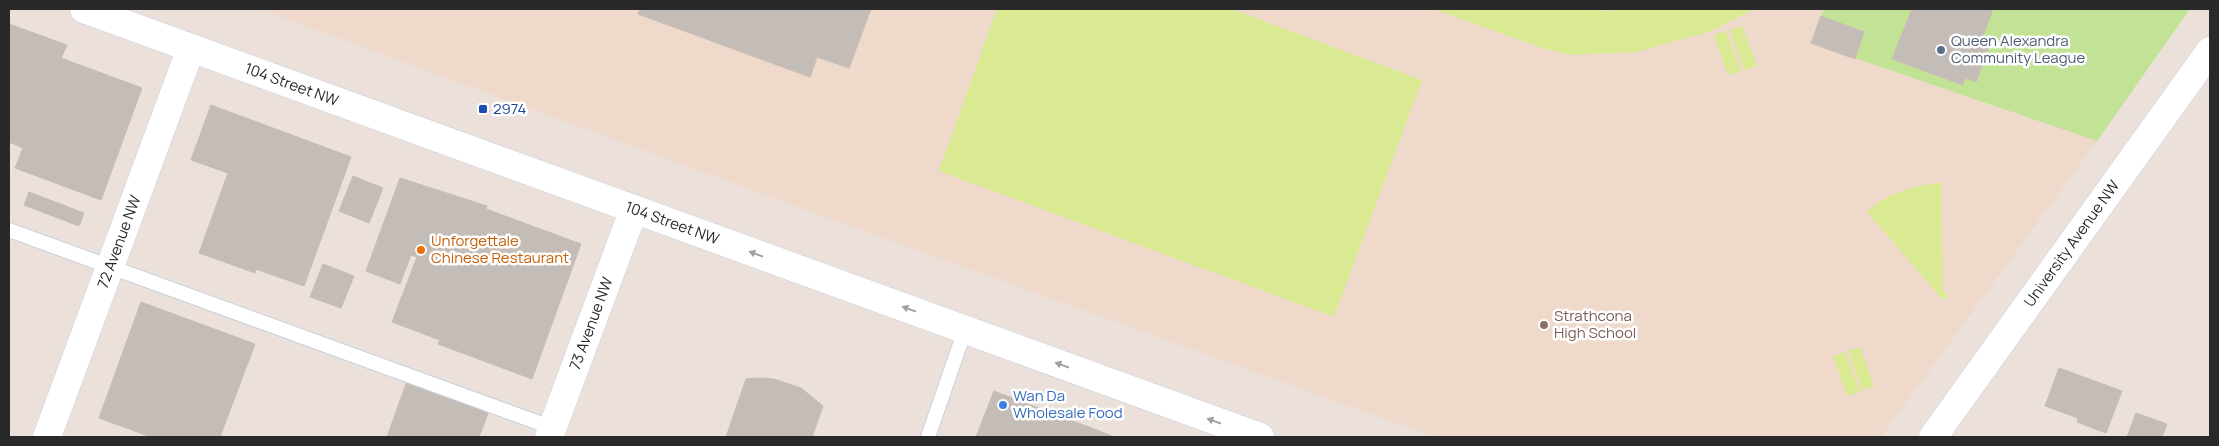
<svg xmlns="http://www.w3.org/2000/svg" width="2219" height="446" viewBox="0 0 2219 446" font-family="Manrope,sans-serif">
	<rect width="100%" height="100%" fill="#ece0db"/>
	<path fill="#eed9ca" d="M259 9H1824L1812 43 2097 141 1881 437H1435L814 213Z"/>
	<path fill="#c2e396" d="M1824 9H2190L2097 141 1811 43Z"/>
	<path fill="#d9ea92" d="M997 9H1231L1422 80 1334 317 939 171Z
		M1433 9H1572L1606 11 1621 9H1754L1711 31 1637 52 1570 55 1542 48Z
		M1742 26 1757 66 1744 70 1730 30Z
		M1726 31 1741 71 1728 75 1714 35Z
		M1941 182 1943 291 1948 295 1943 300 1867 212C1888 192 1913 187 1941 182Z
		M1860 347 1874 386 1862 391 1848 351Z
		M1845 352 1860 392 1847 396 1833 356Z"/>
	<path fill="#c4bcb6" stroke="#c7bcb4" d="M640 9H871L849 68 817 57 810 77 638 14Z
		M1912 9H1993L1982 38 1991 41 1976 82 1965 78 1963 85 1892 59Z
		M1821 16 1864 32 1855 59 1811 43Z
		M9 24 67 45 61 58 142 88 101 200 15 168 23 148 9 142Z
		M211 105 351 157 304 286 256 269 255 273 199 253 228 173 191 160Z
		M353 176 383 188 369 223 339 211Z
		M400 178 487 206 486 209 581 244 532 379 438 344 440 340 392 322 417 257 411 255 400 284 366 271Z
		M29 192 84 213 79 226 24 205Z
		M323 264 354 276 341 308 310 297Z
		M141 302 255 344 220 437H151L99 418Z
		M2059 368 2122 391 2106 433 2077 422 2078 418 2045 406Z
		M760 378 774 379 801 388 823 406 812 437H726L746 379Z
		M407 381 489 411 479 437H387Z
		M994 391 1115 437H976Z
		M2136 413 2167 424 2162 437H2127Z"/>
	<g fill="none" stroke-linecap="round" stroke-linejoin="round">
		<defs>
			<path id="service" d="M9 230 553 428
				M928 437 965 330"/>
			<g id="minor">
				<path id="s1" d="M47 437 191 48"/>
				<path id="s2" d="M549 437 634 209"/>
				<path id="s3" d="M1933 437 2210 51"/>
			</g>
			<g id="secondary">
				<path id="s4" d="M84 9 1260 437"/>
			</g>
		</defs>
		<use href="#service" stroke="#c9d1db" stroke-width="16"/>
		<use href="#minor" stroke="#c9d1db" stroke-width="29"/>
		<use href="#secondary" stroke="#c9d1db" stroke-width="29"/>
		<use href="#service" stroke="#fff" stroke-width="14"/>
		<use href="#minor" stroke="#fff" stroke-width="28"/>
		<use href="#secondary" stroke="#fff" stroke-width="28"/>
	</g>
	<defs><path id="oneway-solid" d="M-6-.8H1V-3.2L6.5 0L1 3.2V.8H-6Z" transform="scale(1.25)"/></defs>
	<g fill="#9f9f9f">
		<use href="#oneway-solid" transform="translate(756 254) rotate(-160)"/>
		<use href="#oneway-solid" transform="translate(909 309) rotate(-160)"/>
		<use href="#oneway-solid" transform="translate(1062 365) rotate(-160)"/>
		<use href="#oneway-solid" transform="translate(1214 421) rotate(-160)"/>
	</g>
	<circle fill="#5c6f8a" stroke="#fff" stroke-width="2" cx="1941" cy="50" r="5"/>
	<rect fill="#1a4fb4" stroke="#fff" stroke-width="2" x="478" y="104" width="10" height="10" rx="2.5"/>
	<circle fill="#e8710a" stroke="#fff" stroke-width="2" cx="421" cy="250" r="5"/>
	<circle fill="#8d6e63" stroke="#fff" stroke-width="2" cx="1544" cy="325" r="5"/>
	<circle fill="#3f7fe0" stroke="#fff" stroke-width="2" cx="1003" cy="405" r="5"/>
	<g text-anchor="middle" stroke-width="5" stroke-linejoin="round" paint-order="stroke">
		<g font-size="15" fill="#4e5e75" stroke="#fff" text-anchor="start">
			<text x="1951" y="46">Queen Alexandra<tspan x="1951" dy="17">Community League</tspan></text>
		</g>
		<g font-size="15" fill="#292929" stroke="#fff">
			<text dy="5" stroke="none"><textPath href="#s4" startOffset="221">104 Street NW</textPath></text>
			<text dy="5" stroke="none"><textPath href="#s4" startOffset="626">104 Street NW</textPath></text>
			<text dy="5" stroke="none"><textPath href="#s1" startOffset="208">72 Avenue NW</textPath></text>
			<text dy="5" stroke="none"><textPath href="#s3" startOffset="238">University Avenue NW</textPath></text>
			<text dy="5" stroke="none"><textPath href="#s2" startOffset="121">73 Avenue NW</textPath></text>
		</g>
		<g font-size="15" fill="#164399" stroke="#fff" text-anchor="start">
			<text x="493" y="114">2974</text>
		</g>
		<g font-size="15" fill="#c56008" stroke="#fff" text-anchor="start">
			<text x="431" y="246">Unforgettale<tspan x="431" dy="17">Chinese Restaurant</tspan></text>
		</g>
		<g font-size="15" fill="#785e54" stroke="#fff" text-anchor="start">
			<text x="1554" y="321">Strathcona<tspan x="1554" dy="17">High School</tspan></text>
		</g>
		<g font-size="15" fill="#366cbe" stroke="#fff" text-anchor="start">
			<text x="1013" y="401">Wan Da<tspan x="1013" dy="17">Wholesale Food</tspan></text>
		</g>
	</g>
	<rect width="2219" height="446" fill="none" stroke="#292929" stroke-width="20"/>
</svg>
